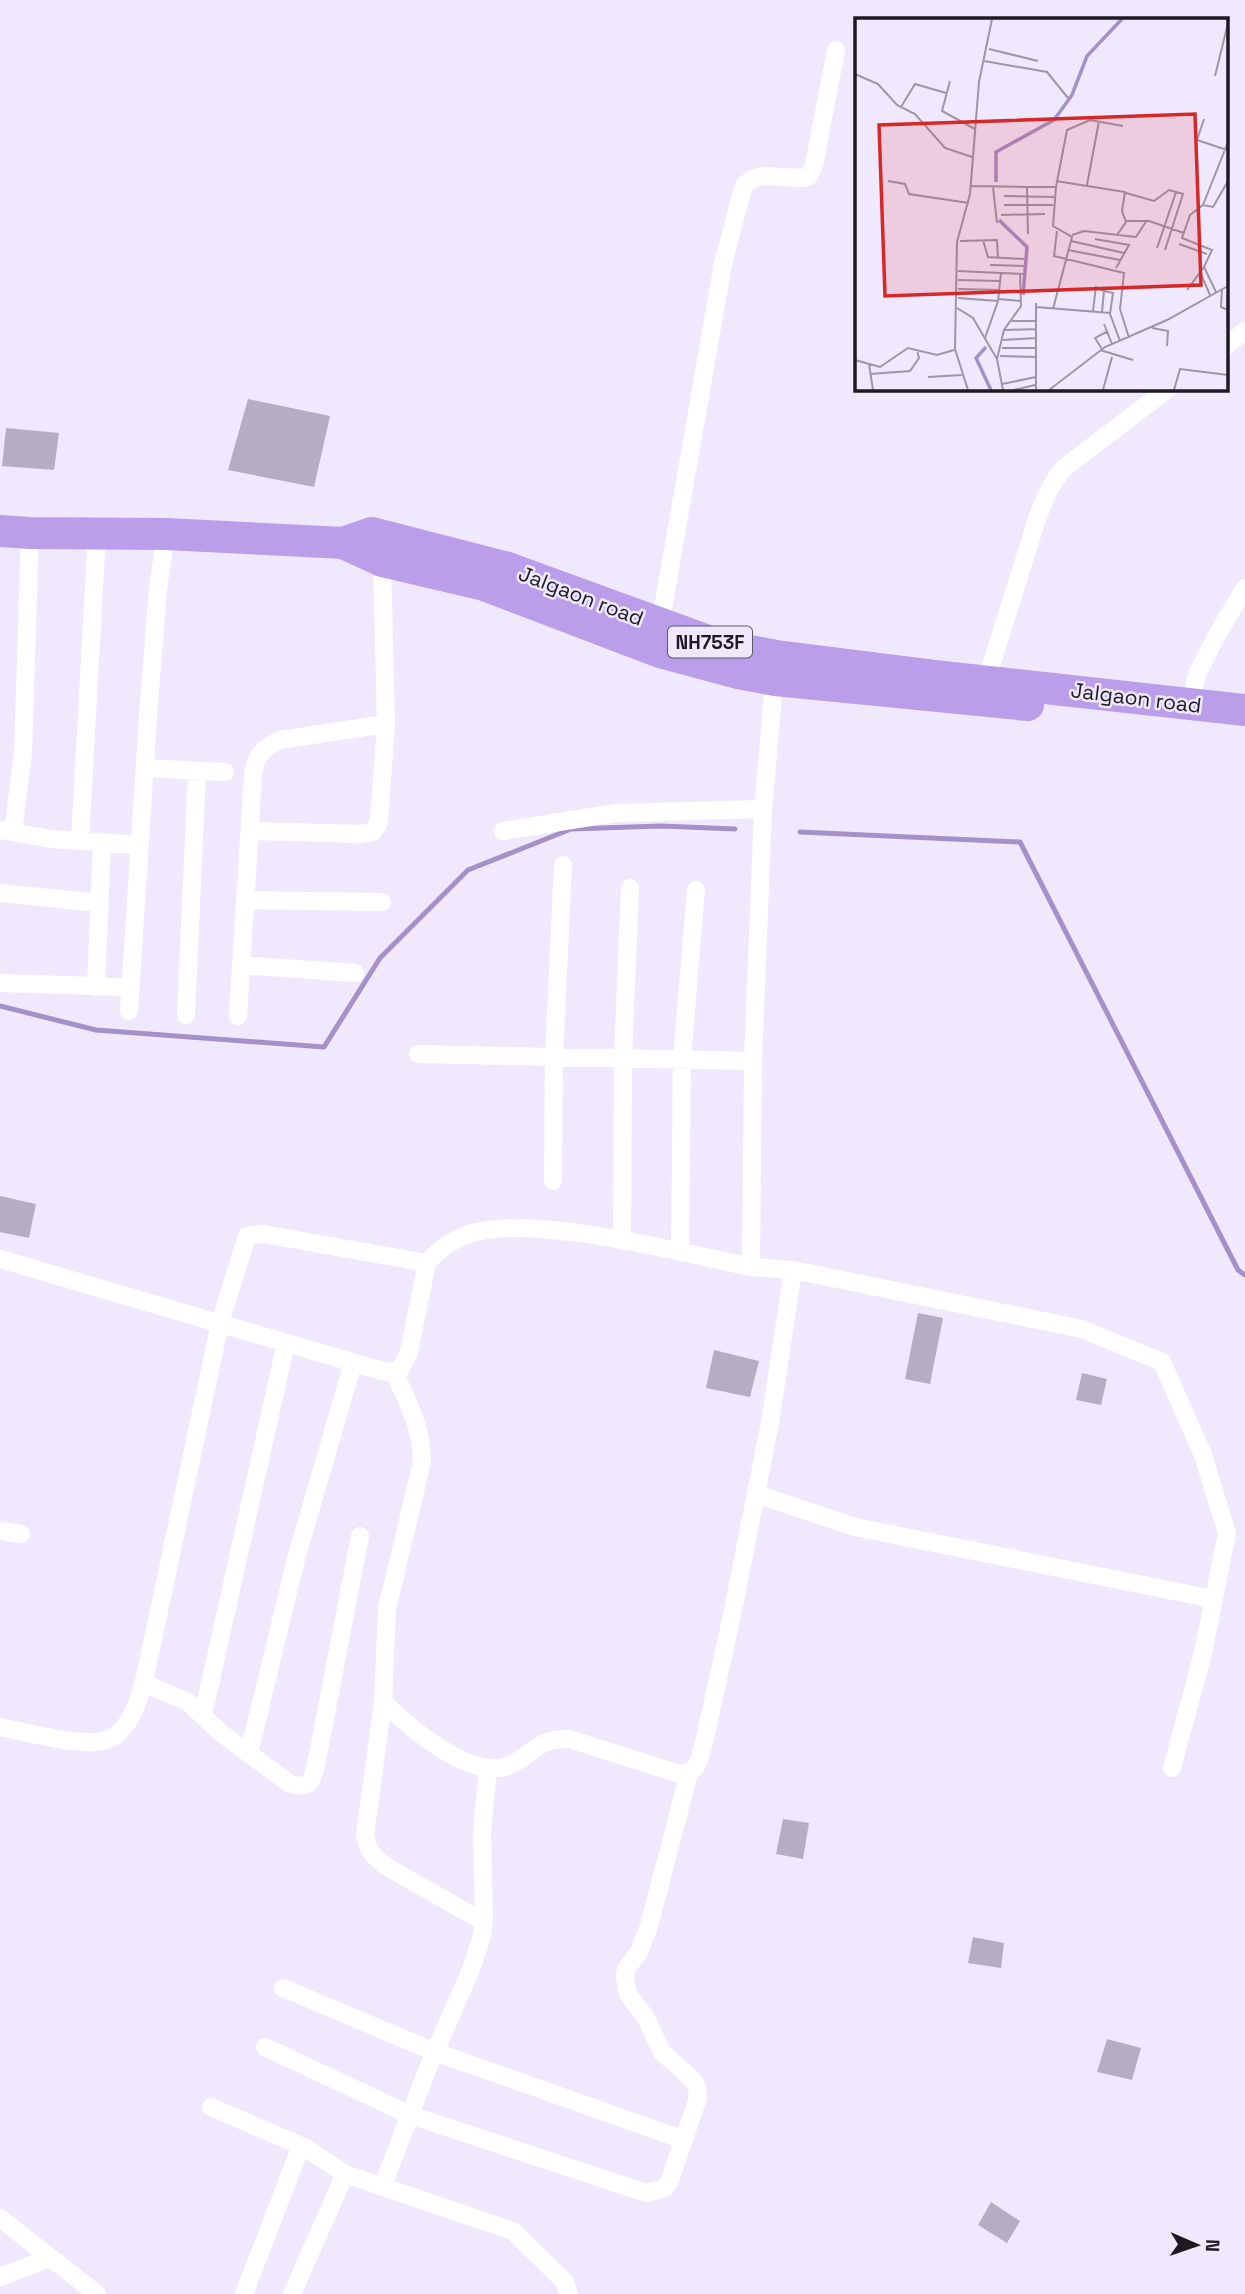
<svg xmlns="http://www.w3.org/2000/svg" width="1245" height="2294" viewBox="0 0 1245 2294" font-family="'Space Grotesk',sans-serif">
	<rect width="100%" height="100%" fill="#f0e9fe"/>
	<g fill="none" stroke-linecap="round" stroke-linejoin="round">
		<path stroke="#a590c9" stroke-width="5" d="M800 832 1020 842 1238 1270 1245 1275
			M0 1006 96 1030 324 1047 380 958 468 870 571 829 661 826 735 829"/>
	</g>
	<path fill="#b5aec2" d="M248 399 330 416 314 487 228 470Z
		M6 428 59 433 54 470 2 466Z
		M0 1196 36 1204 29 1238 0 1232Z
		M918 1313 943 1318 930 1384 905 1379Z
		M714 1350 759 1361 750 1397 706 1388Z
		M1082 1373 1107 1379 1101 1405 1076 1400Z
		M783 1819 809 1823 803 1859 776 1854Z
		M973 1937 1004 1943 1001 1968 968 1963Z
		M1107 2039 1141 2048 1132 2080 1097 2072Z
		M991 2202 1020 2221 1007 2243 978 2225Z"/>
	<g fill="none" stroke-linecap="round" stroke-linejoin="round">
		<path stroke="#fff" stroke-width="18" d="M1226 346 1245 331
			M659 631 723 264 739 203 744 186 752 179 763 176 802 178 809 176 814 165 836 50
			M984 688 1037 519C1044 500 1051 483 1064 468L1169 388
			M1190 705 1197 674 1218 633 1245 588
			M145 768 225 772
			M0 830 52 839 140 845
			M250 831 360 834 373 832 379 822 386 724 382 561
			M503 831 616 813 763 809
			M13 832 23 753 30 533
			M80 841 97 533
			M0 893 99 903
			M245 900 382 902
			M241 965 355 973
			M0 983 129 987
			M96 987 102 842
			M129 1011 148 716 158 589 166 534
			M186 1015 197 772
			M238 1016 253 776C255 756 262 749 280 740L386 724
			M418 1054 753 1061 763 809 775 673
			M753 1061 751 1267 793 1270 1082 1329 1162 1362 1203 1455 1227 1533 1203 1653 1172 1768
			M553 1181 554 1057 563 865
			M622 1241 623 1058 630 888
			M680 1252 682 1059 696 890
			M0 1259 382 1371 394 1372 401 1369 409 1352 427 1263C437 1251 451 1241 466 1235 529 1212 683 1253 751 1267
			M394 1372C408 1403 422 1427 422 1462L387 1609 383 1702 365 1835C368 1851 374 1857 387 1867L484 1922
			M756 1494 855 1527 1213 1599
			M0 1531 21 1534
			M143 1683 188 1702 221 1733 290 1784C310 1789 311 1783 316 1765L360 1536
			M383 1702C409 1727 472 1782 510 1765 535 1753 538 1738 569 1739L683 1775 694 1769 699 1761 705 1738 731 1620 770 1423 793 1270
			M203 1715 286 1343
			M0 1727C27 1732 81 1748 107 1740 113 1738 120 1732 124 1727 136 1713 140 1694 145 1677L220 1323 247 1236 263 1234 427 1263
			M249 1753 296 1559 353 1363
			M283 1988 435 2052 684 2140
			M265 2047 410 2115 646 2193 665 2188 670 2180 698 2098 697 2087 693 2080 662 2052 646 2018 628 1994 625 1977 626 1969 639 1952 649 1926 689 1773
			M211 2107 306 2148 345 2174
			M383 2185 428 2068 472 1967 481 1939 484 1922 482 1833 488 1768
			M0 2218 97 2294
			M0 2277 50 2258
			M244 2294 301 2146
			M292 2294 345 2174 513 2231 564 2281 569 2294"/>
		<path stroke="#ba9eea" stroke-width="32" d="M0 531 30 533 166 534 343 543 372 533 508 568 722 646 777 656 936 676 1245 710
			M343 543 382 561 484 585 660 652 738 673 775 680 1028 705"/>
	</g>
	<g text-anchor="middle" stroke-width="5" stroke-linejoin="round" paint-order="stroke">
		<rect fill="#f0e9fe" stroke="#5c5863" stroke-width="2" x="668" y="626.5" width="84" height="31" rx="5"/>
		<g font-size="19" font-weight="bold" fill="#1d1a21">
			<text x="710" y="649">NH753F</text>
		</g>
		<g font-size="21" fill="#1d1a21" stroke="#f0e9fe">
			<text transform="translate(581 596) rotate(21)" y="7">Jalgaon road</text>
			<text transform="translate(1136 698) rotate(7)" y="7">Jalgaon road</text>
		</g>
	</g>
	<g transform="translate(855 18)">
		<rect width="373" height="373" fill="#f0e9fe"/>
		<path fill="none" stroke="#a590c9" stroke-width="3.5" d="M141 164V134L199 102 217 77 232 38 267 1M144 202 172 229 168 277M131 329 121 340 136 372"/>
		<path fill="none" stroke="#9c96a6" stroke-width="2" d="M134 31 183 43M129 43 192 54 213 80M0 56 23 66 42 87 60 96 90 130 117 139M360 58 373 5M95 63 87 93 120 111M46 89 60 66 91 75M349 101 342 122 372 132M33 163 50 166 54 176 114 185M201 163 270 174 267 193 271 204 262 217M232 167 244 103M116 168 172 169 173 216M138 169 142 205M172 169H201L212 112 235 102 268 108M271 175 299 183 314 172 328 176 310 232M149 178 199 179M149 187H198M348 187 373 124M146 197 190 196M271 203H294L329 215M202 213 199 238 269 255 265 291 274 320M217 217 229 213 281 219 292 202M240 221 274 227 261 250M128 222 133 239 169 241M105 223 142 222 143 240M216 223 269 235M324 226 352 236M302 230 321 174M213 232 265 242M135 247 169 248M103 253 168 256M345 254 355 277M103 262 145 263M103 271 144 272M367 271 366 289 373 292M245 272 258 275 255 296 265 323M332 272 349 249M361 274 349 249 357 232 327 220 335 197 348 187 358 189 373 163M103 280 143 283M143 281 165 283M181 285V372M181 289 255 295M102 290 118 300 142 341 148 372M198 291 217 219 198 208 201 169M238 293 241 268M247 294 249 273M157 303H181M249 306 257 326M297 310 313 313 312 328M150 312 181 311M130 320 143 283 146 255M148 322 181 320M147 330H181M247 331 240 320 253 313M245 332 278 342M145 338 181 339M142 341 149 312 166 288 165 256M0 342 25 349 53 330 82 337 99 332M14 346 18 372M15 356 55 353 64 340 62 332M73 359 107 357M147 366 181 359M113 372 100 331 102 224 115 176 124 64 137 1M159 372 180 367M194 372 250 329 312 302 373 268M248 372 257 339M319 372 325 351 373 357"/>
		<path fill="#d62828" fill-opacity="0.15" stroke="#d62828" stroke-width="3.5" d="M340 96 346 267 30 278 24 107Z"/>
		<rect width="373" height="373" fill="none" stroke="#1d1a21" stroke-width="3.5"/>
	</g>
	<g transform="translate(1196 2245) rotate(92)" stroke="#f0e9fe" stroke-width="5" paint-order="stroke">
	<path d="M0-5L12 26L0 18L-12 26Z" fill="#1d1a21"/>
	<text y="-10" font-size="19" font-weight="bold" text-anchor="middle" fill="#1d1a21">N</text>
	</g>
</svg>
